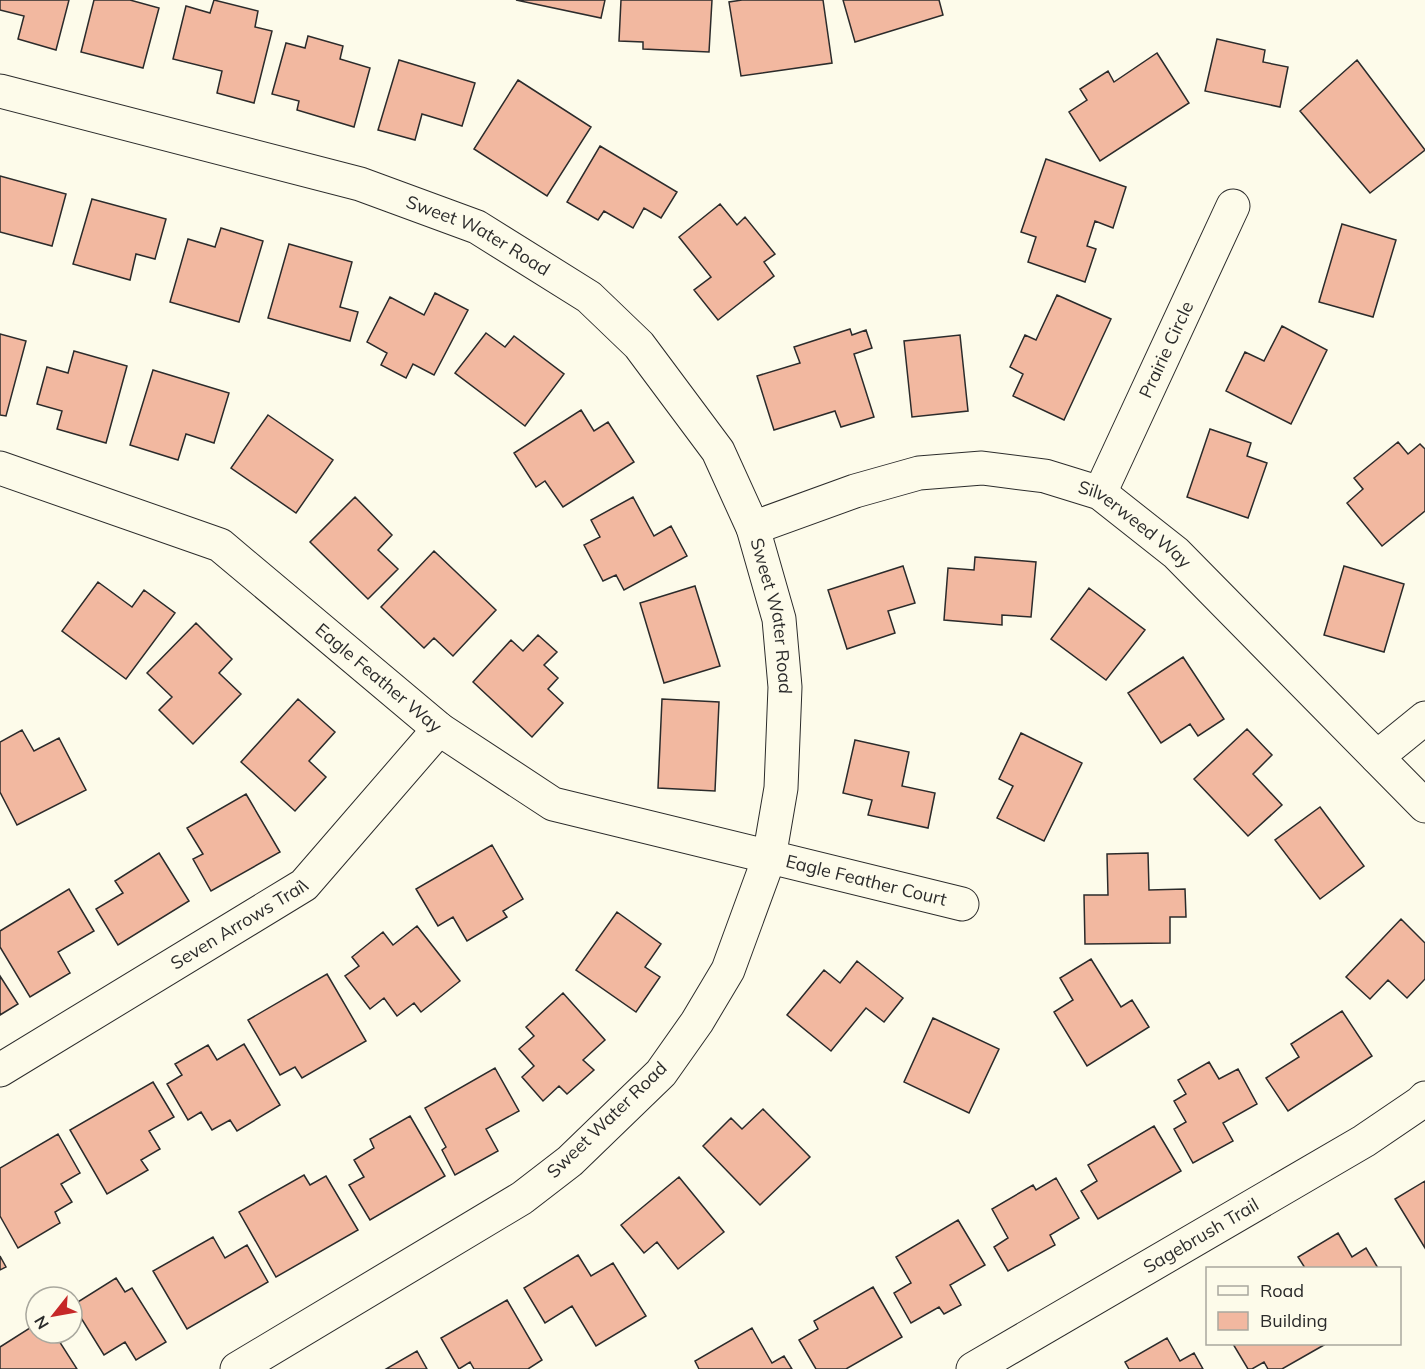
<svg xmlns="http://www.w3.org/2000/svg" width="1425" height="1369" viewBox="0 0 1425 1369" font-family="Mulish,sans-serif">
	<rect width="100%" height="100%" fill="#fdfbea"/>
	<path fill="#f2b8a0" stroke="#2b2b2b" stroke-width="1.5" d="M0 0H69L56 50 18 39 24 16 0 10Z
		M94 0H130L159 8 143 68 81 52Z
		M214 0 258 11 255 27 272 31 254 103 217 93 222 71 173 59 186 6 210 13Z
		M516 0H605L601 18Z
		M621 0H712L709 52 643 49V42L619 41Z
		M742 0H823L832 63 741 76 729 2Z
		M843 0H939L943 15 855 42Z
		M308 36 343 46 340 59 370 68 354 127 297 110 299 101 272 94 286 43 305 48Z
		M1217 39 1265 50 1263 62 1288 67 1280 107 1205 91Z
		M1157 53 1189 103 1100 161 1069 112 1087 100 1080 89 1108 71 1114 82Z
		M399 60 475 83 462 126 422 114 415 140 378 130Z
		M1357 60 1425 150 1370 193 1300 111Z
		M518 80 591 127 547 196 474 149Z
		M600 146 677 192 661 218 644 208 633 228 604 211 598 220 567 202Z
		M1046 159 1126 187 1113 228 1095 221 1087 246 1096 249 1085 282 1028 262 1036 237 1021 232Z
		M0 176 66 194 52 246 0 232Z
		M92 199 166 219 155 259 136 254 130 280 73 264Z
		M720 204 737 225 745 217 775 254 764 262 774 276 718 320 694 290 711 277 679 237Z
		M1342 224 1396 240 1373 317 1319 302Z
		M221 228 263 241 239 322 170 302 188 239 215 247Z
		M289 244 352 262 340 307 358 312 350 341 268 318Z
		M435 293 468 310 434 375 413 364 406 378 381 365 387 353 367 342 390 297 424 315Z
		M1057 295 1111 319 1064 420 1013 396 1023 374 1010 367 1025 335 1036 340Z
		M1282 326 1327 350 1291 424 1226 391 1245 352 1264 361Z
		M850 329 852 335 866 330 872 348 854 354 874 417 841 427 835 411 774 430 757 376 800 363 794 347Z
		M486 333 505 347 514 336 564 374 525 426 455 373Z
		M0 334 26 341 6 416 0 415Z
		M960 335 968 411 912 417 904 341Z
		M74 351 127 366 106 443 57 429 62 411 37 404 47 367 68 373Z
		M153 370 229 393 214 443 186 434 178 460 130 445Z
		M581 410 594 431 608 422 634 462 563 507 545 481 536 487 514 453Z
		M268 415 333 460 296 513 231 468Z
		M1210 429 1251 443 1247 456 1267 463 1248 518 1187 497Z
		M1398 442 1408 454 1420 444 1425 449V511L1382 546 1347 503 1363 489 1354 478Z
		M355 497 392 535 378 550 398 569 368 599 310 542Z
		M633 497 654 536 671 526 687 556 624 590 616 575 603 581 584 545 600 537 591 520Z
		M434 551 496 610 453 656 434 638 424 648 381 607Z
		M975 557 1036 562 1031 617 1002 615V625L944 620 948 568 974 570Z
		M903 566 915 603 888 611 895 633 847 649 828 590Z
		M1344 566 1404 584 1384 652 1324 635Z
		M98 582 132 607 144 590 175 613 126 679 62 631Z
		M695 586 720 666 664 683 640 603Z
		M1089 588 1145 630 1106 680 1051 639Z
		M196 623 232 659 219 673 241 694 193 744 159 710 172 697 147 673Z
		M538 635 557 652 544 665 558 678 548 689 563 703 532 737 473 682 511 640 523 651Z
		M1183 657 1224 719 1198 736 1190 724 1161 743 1128 693Z
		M298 699 335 732 309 761 326 777 295 811 241 762Z
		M662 699 719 702 715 791 658 788Z
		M1247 729 1272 755 1253 774 1282 805 1248 836 1194 779Z
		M22 730 34 751 59 738 86 790 17 825 0 792V742Z
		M1021 733 1082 763 1044 841 997 818 1013 786 999 779Z
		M855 740 909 752 902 786 935 793 928 828 868 815 872 800 843 793Z
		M246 794 280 852 211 891 193 859 203 854 187 828Z
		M1320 807 1364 866 1320 899 1275 840Z
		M492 845 523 899 503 911 507 917 467 941 453 917 438 926 416 889Z
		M159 853 189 901 118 945 96 909 123 893 115 881Z
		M1148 853 1149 890 1185 889 1186 917H1170V943L1085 944 1084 895H1108L1107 854Z
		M69 889 94 931 58 952 70 973 30 997 0 947V931Z
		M617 912 661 944 645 967 660 977 636 1012 576 970Z
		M1401 919 1425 943V979L1407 998 1388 980 1370 999 1346 977Z
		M417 926 460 981 421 1012 414 1003 397 1016 384 998 370 1009 345 976 359 966 352 957 383 932 393 945Z
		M1091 959 1121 1007 1132 1000 1149 1027 1087 1066 1054 1012 1073 1000 1060 978Z
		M857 961 903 998 884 1022 866 1008 831 1051 787 1015 824 970 840 983Z
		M327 974 366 1041 302 1078 295 1067 280 1075 248 1020Z
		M0 976 18 1004 0 1015Z
		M563 993 605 1040 583 1060 594 1070 567 1094 559 1086 543 1101 522 1077 534 1066 519 1049 534 1036 526 1027Z
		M1342 1011 1372 1056 1288 1111 1266 1078 1299 1057 1291 1044Z
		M933 1018 999 1049 969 1113 904 1082Z
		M244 1044 280 1105 237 1131 230 1120 212 1130 201 1112 188 1120 167 1084 182 1075 175 1064 208 1045 217 1060Z
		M1209 1062 1219 1079 1238 1069 1257 1104 1223 1123 1233 1141 1193 1163 1174 1129 1186 1122 1174 1101 1186 1094 1178 1080Z
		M495 1068 519 1111 486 1129 498 1151 455 1175 442 1150 446 1147 425 1108Z
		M153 1082 174 1117 149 1131 160 1149 141 1160 148 1170 107 1194 70 1130Z
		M763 1109 810 1157 760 1205 703 1146 731 1118 742 1129Z
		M410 1116 445 1176 370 1220 349 1185 364 1177 354 1160 374 1148 370 1139Z
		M1154 1126 1181 1171 1098 1219 1081 1191 1097 1181 1088 1165Z
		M58 1134 80 1173 61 1184 72 1202 55 1212 60 1223 18 1248 0 1216V1168Z
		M304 1175 310 1185 326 1176 358 1230 276 1277 239 1212Z
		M679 1177 724 1232 678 1269 657 1242 644 1253 621 1225Z
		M1056 1178 1079 1218 1050 1235 1055 1245 1008 1271 994 1247 1008 1238 992 1209 1033 1185 1036 1190Z
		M1425 1181V1248L1395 1199Z
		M958 1220 985 1265 950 1285 961 1305 944 1314 939 1307 911 1323 894 1293 911 1283 896 1257Z
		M1338 1233 1352 1257 1366 1248 1378 1268H1305L1298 1257Z
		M213 1237 225 1258 247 1245 268 1282 187 1329 153 1271Z
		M578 1255 591 1276 613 1263 646 1316 596 1346 572 1306 545 1323 524 1288Z
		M0 1256 6 1267 0 1270Z
		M116 1278 125 1292 132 1288 166 1342 136 1360 125 1342 104 1355 73 1305Z
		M873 1287 902 1337 846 1369H816L799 1340 818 1329 814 1321Z
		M507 1300 542 1360 528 1369H474L470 1362 459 1369 441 1338Z
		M36 1324V1333H54L77 1369H0V1347Z
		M752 1328 772 1363 784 1356 792 1369H699L695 1361Z
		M1167 1338 1180 1361 1194 1353 1203 1369H1129L1125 1362Z
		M1233 1344H1323L1324 1345 1282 1369H1268L1264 1362 1252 1369H1248Z
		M417 1351 427 1369H386Z"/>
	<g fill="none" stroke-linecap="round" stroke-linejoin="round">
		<defs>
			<g id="minor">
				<path id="s1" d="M0 91 360 184 477 227 589 297 639 345 718 451 753 528 779 619 785 687 781 788 769 858 728 970 697 1022 661 1073 570 1161 522 1198 237 1369"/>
				<path id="s2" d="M0 468 220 545 439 729 553 804 962 904"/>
				<path id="s3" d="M1100 493 1233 206"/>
				<path id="s4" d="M753 528 855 491 919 473 982 468 1045 476 1100 493 1176 553 1425 806"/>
				<path d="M1377 757 1425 718"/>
				<path id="s5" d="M0 1070 304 885 439 729"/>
				<path id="s6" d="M973 1369 1364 1141 1420 1103 1425 1098"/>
			</g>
		</defs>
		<use href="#minor" stroke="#2b2b2b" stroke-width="35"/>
		<use href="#minor" stroke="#fdfbea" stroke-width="33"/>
	</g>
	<g text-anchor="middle" stroke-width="4.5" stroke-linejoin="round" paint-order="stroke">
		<g font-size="18" fill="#2b2b2b" stroke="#fdfbea">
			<text dy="6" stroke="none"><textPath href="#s1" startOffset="501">Sweet Water Road</textPath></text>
			<text dy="6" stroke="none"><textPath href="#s3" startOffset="158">Prairie Circle</textPath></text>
			<text dy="6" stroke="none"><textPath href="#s4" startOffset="405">Silverweed Way</textPath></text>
			<text dy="6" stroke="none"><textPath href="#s1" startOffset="1005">Sweet Water Road</textPath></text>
			<text dy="6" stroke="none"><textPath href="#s2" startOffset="440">Eagle Feather Way</textPath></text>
			<text dy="6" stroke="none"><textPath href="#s2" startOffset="978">Eagle Feather Court</textPath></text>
			<text dy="6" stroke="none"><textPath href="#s5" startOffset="280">Seven Arrows Trail</textPath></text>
			<text transform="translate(607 1120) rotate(-44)" y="6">Sweet Water Road</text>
			<text dy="6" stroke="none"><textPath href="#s6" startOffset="264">Sagebrush Trail</textPath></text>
		</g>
	</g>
	<rect x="1206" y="1267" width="195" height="78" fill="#fdfbea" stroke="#a9a89e" stroke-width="1.5"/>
	<rect x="1218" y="1286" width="30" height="9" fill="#fdfbea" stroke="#a9a89e" stroke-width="1.5"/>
	<text x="1260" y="1297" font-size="18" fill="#2b2b2b">Road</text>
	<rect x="1218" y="1312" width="30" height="18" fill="#f2b8a0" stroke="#a9a89e" stroke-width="1.5"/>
	<text x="1260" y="1327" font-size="18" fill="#2b2b2b">Building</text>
	<g transform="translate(54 1315) rotate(239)"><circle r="28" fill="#fdfbea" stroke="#a9a89e" stroke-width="1.5"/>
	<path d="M0-4.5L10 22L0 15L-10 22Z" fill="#c62828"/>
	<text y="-9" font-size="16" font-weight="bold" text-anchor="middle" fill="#2b2b2b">N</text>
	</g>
</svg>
